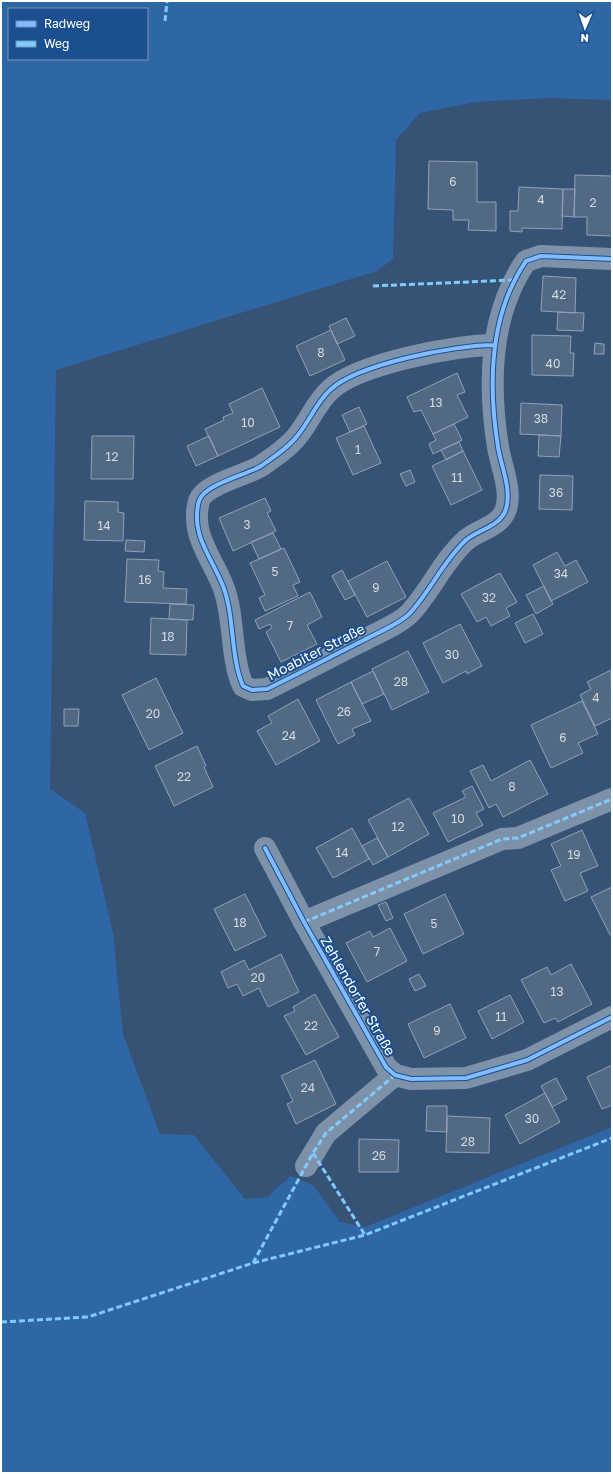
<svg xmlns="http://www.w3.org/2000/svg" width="613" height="1474" viewBox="0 0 613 1474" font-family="'Golos Text',sans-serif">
	<rect width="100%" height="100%" fill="#365274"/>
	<path fill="#2f66a5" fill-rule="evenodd" d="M1 1H612V100L547 98 476 102 420 113 396 140 393 259 377 271 56 370 50 789 85 813 113 933 123 1034 160 1134 194 1135 245 1199 267 1197 291 1176 314 1186 340 1222 365 1227 612 1127V1473H1ZM9 9H147V59H9Z"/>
	<path fill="#526984" stroke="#92a2b6" d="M429 161 477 162V202H496V231L468 230 469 220H453V210L428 209Z
		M575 175 612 176V236L587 235V217H574Z
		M519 187 563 189 562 229 522 228V232L510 231V211H518Z
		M563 189H575L574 217 562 216Z
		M543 276 576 278 575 313 541 311Z
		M558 312 584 313 583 331 557 330Z
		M346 318 355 336 337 344 329 326Z
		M331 330 345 360 310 376 296 346Z
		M532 335 571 336 570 353H574L573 376 532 375Z
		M595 343 604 344V354H594Z
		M457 373 465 392 457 395 468 417 433 434 421 410 414 412 407 397Z
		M262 388 280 427 218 456 205 429 224 420 223 417 233 413 229 404Z
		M521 403 562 405 561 436 520 434Z
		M359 407 367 424 350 432 342 415Z
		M454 424 462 440 433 454 429 444 436 440 433 434Z
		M364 426 381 463 353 475 336 438Z
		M539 435 561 436 559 457 538 456Z
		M92 436H134L133 479H91Z
		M209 436 218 456 196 466 187 446Z
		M459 442 463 451 446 460 441 450Z
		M463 451 482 490 451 505 432 466Z
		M410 470 415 482 406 486 400 474Z
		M540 475 573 476 572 510 539 509Z
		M265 498 271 511 267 513 276 531 233 551 219 518Z
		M85 501 118 502V512L124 513 123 541 84 540Z
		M273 533 281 549 259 559 251 542Z
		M126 540 145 541 144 552 125 551Z
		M284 548 300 582 293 585 298 596 265 611 259 598 265 595 250 563Z
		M557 552 565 566 576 560 588 582 551 601 533 565Z
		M127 559 159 560 158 571 164 572 163 588 187 589 186 604 125 602Z
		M387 561 406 597 367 617 348 581Z
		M342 570 355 595 345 600 332 576Z
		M500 573 517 602 506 608 510 616 491 626 486 617 477 622 461 594Z
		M544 586 553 604 536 614 526 595Z
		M310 592 322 617 307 625 317 644 281 662 266 632 272 628 270 624 259 629 255 620Z
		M170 604 194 605 193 620 169 619Z
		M533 614 543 634 525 643 515 623Z
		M151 618 187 620 186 655 150 654Z
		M460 624 482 666 467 674 466 671 443 683 423 643Z
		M408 651 429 692 392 710 372 669Z
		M611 670 612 718 595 726 580 695 591 689 587 682Z
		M373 671 384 694 362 704 351 682Z
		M156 678 183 733 149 750 122 695Z
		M351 682 371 721 352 729 355 735 338 744 316 700Z
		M298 699 320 741 276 765 257 731 272 723 268 716Z
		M582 701 598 734 578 743 583 753 551 768 531 725Z
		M64 709H79L78 726H64Z
		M197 746 206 766 204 767 213 787 174 806 155 766Z
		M530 760 548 794 503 817 496 804 489 808 470 771 483 765 491 781Z
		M472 786 484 809 476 813 483 825 448 842 433 813 466 797 462 791Z
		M409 798 429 834 388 857 368 820Z
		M352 828 369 859 333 878 316 848Z
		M582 830 598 866 580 873 588 891 565 901 551 870 561 866 551 844Z
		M377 838 388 857 373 865 362 846Z
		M612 887V935H610L591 897Z
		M245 894 266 936 235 951 214 909Z
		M445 894 464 934 423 954 404 914Z
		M386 902 393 918 386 921 378 905Z
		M390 928 407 961 367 982 346 943 370 931 373 937Z
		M281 954 299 992 268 1007 259 988 243 996 237 984 228 988 221 972 244 960 249 970Z
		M571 964 592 1004 558 1022 555 1018 544 1023 521 980 547 967 551 975Z
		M419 974 426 986 415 991 409 979Z
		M315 994 339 1037 306 1055 284 1016 295 1011 293 1007Z
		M510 995 524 1022 492 1039 478 1011Z
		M450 1004 466 1038 424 1058 408 1024Z
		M315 1060 336 1104 296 1124 287 1104 293 1101 281 1076Z
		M612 1065V1105L602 1109 587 1077Z
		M556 1078 567 1099 552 1107 541 1086Z
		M545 1093 560 1122 520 1144 505 1115Z
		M427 1106H447V1132L426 1131Z
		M447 1116 490 1118 489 1153 446 1152Z
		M359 1139 399 1140 398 1172H359Z"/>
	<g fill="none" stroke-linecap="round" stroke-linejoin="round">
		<path stroke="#7d92a8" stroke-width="22" d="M494 345C455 345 357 364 330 390 316 403 310 420 298 435 289 447 274 457 261 466 247 475 204 484 199 501 190 534 211 556 223 586 235 617 230 656 243 686L252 690 267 689C300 673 332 656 364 640 377 633 399 624 409 614 430 592 443 561 466 540 479 529 500 527 506 509 512 490 501 466 498 447 488 384 489 315 526 261L541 256 612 259
			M265 848 304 922 386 1067 395 1075 411 1079 466 1078 527 1060 612 1017
			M304 922 502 839 518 838 612 799
			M306 1166 326 1133 395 1075"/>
		<path stroke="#80caff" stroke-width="3" stroke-dasharray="6 3" stroke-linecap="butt" d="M165 21 167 1
			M373 286 513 280
			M304 922 502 839 518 838 612 799
			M313 1153 365 1235
			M253 1263 313 1153 326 1133 395 1075
			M1 1322 88 1317 253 1263 365 1235 612 1138"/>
		<defs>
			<path id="cycleway" d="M494 345C455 345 357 364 330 390 316 403 310 420 298 435 289 447 274 457 261 466 247 475 204 484 199 501 190 534 211 556 223 586 235 617 230 656 243 686L252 690 267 689C300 673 332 656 364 640 377 633 399 624 409 614 430 592 443 561 466 540 479 529 500 527 506 509 512 490 501 466 498 447 488 384 489 315 526 261L541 256 612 259
				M265 848 304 922 386 1067 395 1075 411 1079 466 1078 527 1060 612 1017"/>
		</defs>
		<use href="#cycleway" stroke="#1b4f8f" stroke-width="6"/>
		<use href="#cycleway" stroke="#80bcff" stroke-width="4"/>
	</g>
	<g text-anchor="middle" stroke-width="4" stroke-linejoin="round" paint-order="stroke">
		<g font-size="12" fill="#d4dae0">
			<text x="453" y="186">6</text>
			<text x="541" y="204">4</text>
			<text x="593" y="207">2</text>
			<text x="559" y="299">42</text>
			<text x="321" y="357">8</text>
			<text x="553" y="368">40</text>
			<text x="436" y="407">13</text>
			<text x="541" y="423">38</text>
			<text x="248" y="427">10</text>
			<text x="358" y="454">1</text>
			<text x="112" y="461">12</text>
			<text x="457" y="482">11</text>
			<text x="556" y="497">36</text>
			<text x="247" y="529">3</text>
			<text x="104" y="530">14</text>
			<text x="275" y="576">5</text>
			<text x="561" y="578">34</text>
			<text x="145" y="584">16</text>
			<text x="376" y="592">9</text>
			<text x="489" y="602">32</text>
			<text x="290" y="630">7</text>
			<text x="168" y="641">18</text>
			<text x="452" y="659">30</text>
			<text x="401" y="686">28</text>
			<text x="596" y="702">4</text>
			<text x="344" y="716">26</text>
			<text x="153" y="718">20</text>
			<text x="289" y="740">24</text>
			<text x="563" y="742">6</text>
			<text x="184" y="781">22</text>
			<text x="512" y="791">8</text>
			<text x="458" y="823">10</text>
			<text x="398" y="831">12</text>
			<text x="342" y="857">14</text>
			<text x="574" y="859">19</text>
			<text x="240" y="927">18</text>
			<text x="434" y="928">5</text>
			<text x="377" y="956">7</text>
			<text x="258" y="982">20</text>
			<text x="557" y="996">13</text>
			<text x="501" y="1021">11</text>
			<text x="311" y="1030">22</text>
			<text x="437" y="1035">9</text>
			<text x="308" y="1092">24</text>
			<text x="532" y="1123">30</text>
			<text x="468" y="1146">28</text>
			<text x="379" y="1160">26</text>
		</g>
		<g font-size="14" fill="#fff" stroke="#1b4f8f">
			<text transform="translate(316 652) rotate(-27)" y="5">Moabiter Straße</text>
			<text transform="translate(358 996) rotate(60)" y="5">Zehlendorfer Straße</text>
		</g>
	</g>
	<rect width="613" height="1474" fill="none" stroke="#ffffff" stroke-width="4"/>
	<rect x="8" y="8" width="140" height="52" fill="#1b4f8f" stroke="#7695bc"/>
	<rect x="16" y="21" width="20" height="6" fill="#80bcff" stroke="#7695bc"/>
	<text x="44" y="28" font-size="12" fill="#ffffff">Radweg</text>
	<rect x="16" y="41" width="20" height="6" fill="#80caff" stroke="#7695bc"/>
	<text x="44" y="48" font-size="12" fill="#ffffff">Weg</text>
	<g transform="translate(585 28) rotate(182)" stroke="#1b4f8f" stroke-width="3" paint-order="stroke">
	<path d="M0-3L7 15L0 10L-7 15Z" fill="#ffffff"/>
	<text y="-6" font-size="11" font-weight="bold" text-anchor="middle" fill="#ffffff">N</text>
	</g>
</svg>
